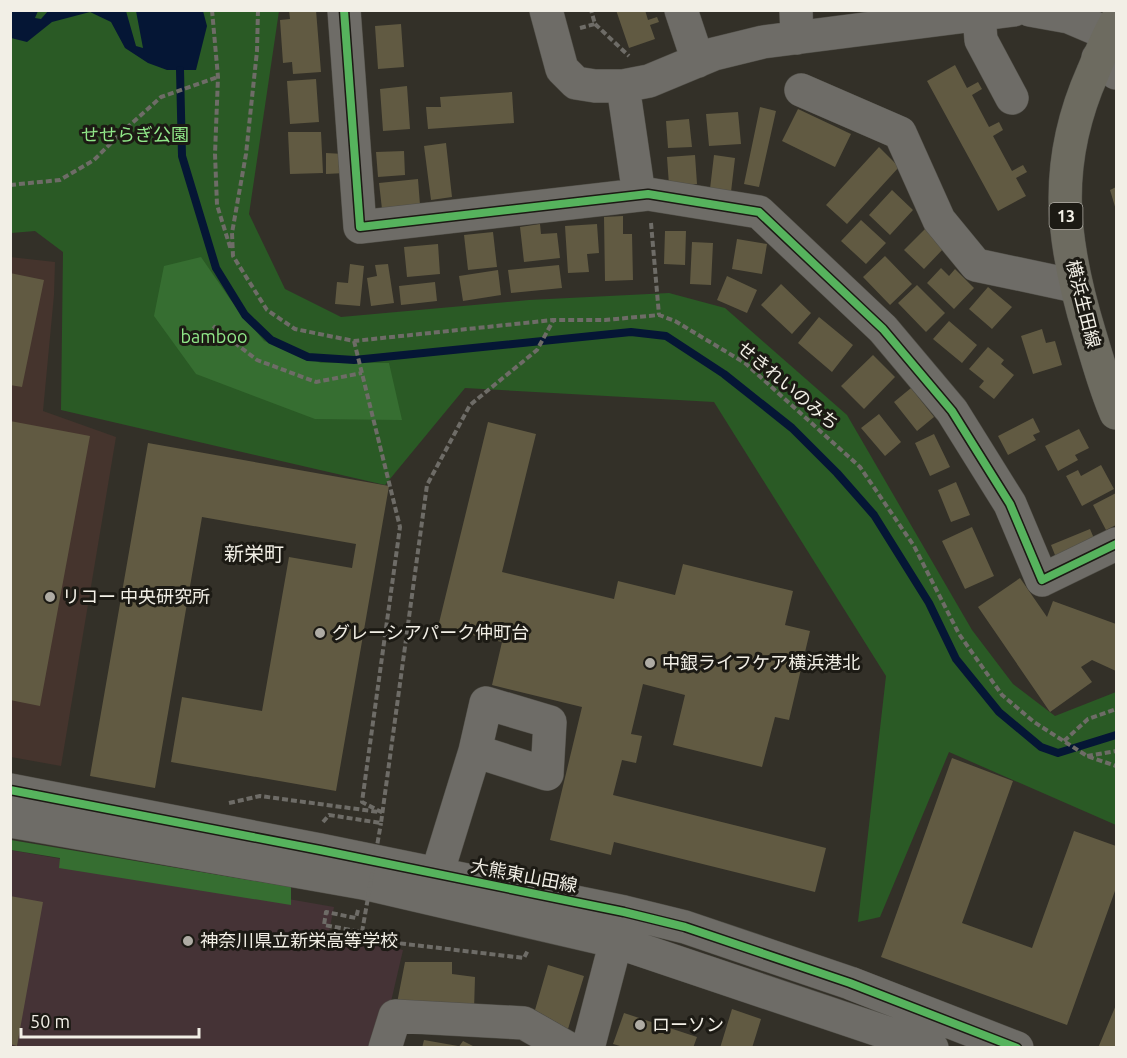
<svg xmlns="http://www.w3.org/2000/svg" width="1127" height="1058" viewBox="0 0 1127 1058" font-family="Ubuntu,'Noto Sans JP',sans-serif">
	<rect width="100%" height="100%" fill="#333028"/>
	<path fill="#45342d" d="M10 257 55 262 54 295 43 411 116 437 61 766 11 757Z"/>
	<path fill="#453336" d="M10 850 334 907 329 932 403 950 387 1019 377 1047H11Z"/>
	<path fill="#2a5a25" d="M11 11H279L249 214 285 289 341 317 529 300 669 293 725 308 847 415 972 630 1013 684 1055 716 1116 692V825L949 752 880 917 858 922 886 676 714 402 465 388 385 485 61 410 63 252 35 231 11 233Z"/>
	<path fill="#366e31" d="M201 257 230 299 264 341 321 363H389L402 420 315 419 196 374 154 316 164 266Z
		M11 840 291 887V905L59 868 60 858 11 850Z"/>
	<path fill="#051635" d="M10 11H38L35 18 41 19 48 11H126L136 46 143 48 136 11H203L207 26 196 70H167L148 63 125 48 111 22 90 12 52 22 27 42 11 38Z"/>
	<g fill="none" stroke-linecap="round" stroke-linejoin="round">
		<path stroke="#051635" stroke-width="8" d="M180 70 182 156 216 268 245 315 271 340 308 357 354 360 631 332 666 336 724 374 792 428 837 473 874 515 929 603 956 659 999 712 1041 747 1058 753 1116 735"/>
	</g>
	<path fill="#615a42" d="M289 10H316L321 72 293 74 292 62 283 63 280 20 290 19Z
		M616 10H645L648 20 657 17 659 22 650 25 655 39 629 48Z
		M401 24 404 67 378 69 375 26Z
		M955 65 967 88 978 82 982 89 972 95 989 127 999 122 1003 130 993 136 1012 171 1023 165 1027 172 1016 178 1026 196 998 211 927 81Z
		M316 79 319 122 290 124 287 81Z
		M407 86 410 129 383 131 380 89Z
		M512 92 514 123 428 129 426 107H441L440 97Z
		M760 107 776 111 759 187 744 184Z
		M798 109 851 134 835 167 782 141Z
		M738 112 741 144 709 146 706 114Z
		M689 119 692 147 668 148 666 121Z
		M288 132H321L323 173 290 174Z
		M446 143 452 197 431 200 424 146Z
		M879 147 899 167 847 224 826 205Z
		M404 151 405 175 378 177 376 152Z
		M326 153 344 154 345 173 326 174Z
		M695 155 697 184 669 185 667 157Z
		M714 155 735 158 731 192 710 189Z
		M418 179 420 205 382 209 379 183Z
		M1116 187V210L1110 190Z
		M892 190 913 210 890 235 869 215Z
		M623 216V234H632L633 280 605 281 604 217Z
		M861 220 886 243 866 264 841 241Z
		M540 224 541 234 557 233 560 258 524 262 520 227Z
		M597 224 599 253 587 254 589 272 568 273 565 226Z
		M926 228 945 247 924 269 904 250Z
		M665 231H686L685 265 664 264Z
		M493 232 497 267 468 270 464 235Z
		M737 239 767 244 762 274 732 269Z
		M692 242 713 243 711 285 690 284Z
		M438 244 440 274 407 277 404 247Z
		M885 256 912 284 890 305 863 277Z
		M350 264 364 266 360 306 335 304 337 282 348 283Z
		M388 264 394 303 371 306 367 278 377 276 375 265Z
		M559 265 562 288 511 293 508 270Z
		M941 268 949 276 955 269 974 288 954 309 927 283Z
		M498 270 501 295 463 301 459 276Z
		M10 273 44 280 22 387 10 385Z
		M727 276 757 290 747 313 717 300Z
		M435 282 437 301 401 305 399 286Z
		M781 284 811 313 792 334 761 305Z
		M917 285 945 313 926 332 898 303Z
		M988 287 1012 307 992 329 969 309Z
		M819 317 853 345 832 372 798 343Z
		M949 321 977 345 962 363 933 339Z
		M1042 329 1046 343 1055 341 1062 365 1033 374 1021 336Z
		M988 347 1004 360 1001 364 1014 375 994 399 979 387 984 381 969 369Z
		M873 355 895 377 864 409 841 386Z
		M911 388 934 417 917 431 894 402Z
		M879 414 901 442 885 456 861 428Z
		M1033 418 1040 432 1033 435 1036 440 1008 455 998 436Z
		M10 421 90 436 40 706 10 700Z
		M488 422 536 434 502 572 614 599 618 581 675 595 683 564 793 591 785 625 810 631 789 720 775 717 762 767 673 745 685 695 643 684 631 734 642 736 636 763 622 760 613 795 826 848 815 892 614 842 611 855 550 840 582 707 492 685 502 642 438 627Z
		M1079 429 1089 448 1075 455 1078 460 1058 471 1045 446Z
		M934 434 950 467 930 476 915 443Z
		M148 443 389 486 336 791 171 762 182 697 262 711 289 557 352 568 356 544 202 517 155 788 90 776Z
		M1101 465 1114 489 1082 506 1066 476 1078 470 1081 476Z
		M956 482 970 515 951 522 938 490Z
		M1116 493V525L1106 530 1093 505Z
		M972 527 994 576 965 589 942 541Z
		M1090 529 1096 543 1057 560 1051 545Z
		M1020 578 1047 617 1053 601 1116 624V671L1092 660 1081 667 1092 682 1050 712 978 607Z
		M952 758 1013 781 962 923 1032 948 1074 831 1116 846V888L1067 1025 881 957Z
		M10 896 43 902 17 1046 10 1044Z
		M405 962H452V974L475 977 474 1010 397 1003Z
		M548 965 584 976 568 1029 535 1010Z
		M1116 1005V1048H1098Z
		M732 1009 761 1019 752 1048H720Z
		M624 1013 697 1037 693 1048H627L613 1044Z
		M424 1040 458 1046V1048H422Z
		M463 1041 477 1048H458Z"/>
	<g fill="none" stroke-linecap="round" stroke-linejoin="round">
		<defs>
			<path id="minor" d="M344 10 360 227 648 194 759 212 883 329 952 411 1010 504 1042 580 1116 544
				M546 10 562 69 576 83 595 86H623L649 81 714 54 763 42 1014 10
				M681 10 698 61
				M796 10 797 38
				M1030 10 1069 17 1109 34
				M979 15 981 40 1012 98
				M1098 58 1116 73
				M623 86 639 195
				M801 90 900 133 939 220 976 265 1075 286
				M10 790 320 850 624 912 685 927 850 983 1017 1048
				M10 821 363 883 617 942 932 1048
				M437 874 475 751 547 774 550 722 486 703 475 751
				M385 1048 395 1016 524 1023 568 1048
				M588 1048 621 922"/>
			<path id="major" d="M1116 22C1107 38 1100 55 1093 72 1052 164 1061 240 1090 335 1098 361 1105 388 1116 413"/>
		</defs>
		<use href="#minor" stroke="#514f48" stroke-width="34"/>
		<use href="#major" stroke="#514f48" stroke-width="34"/>
		<path stroke="#6e6c67" stroke-width="4" stroke-dasharray="6 3" stroke-linecap="butt" d="M212 10 218 77 215 154 217 205 231 250
			M258 10 257 51 246 154 232 233 233 256 267 310 295 329 354 341 553 320H605L659 315 675 321 745 363 860 467 914 546 959 634 1002 695 1034 722 1087 756 1116 766
			M595 24 629 56
			M580 28 595 24 591 10
			M10 185 60 180 94 160 122 132 161 97 218 77
			M651 223 659 315
			M213 326 257 360 316 382 362 373
			M354 341 400 527 362 802 383 813
			M1064 741 1088 719 1116 709
			M1087 756 1116 751
			M229 803 260 796 379 812
			M323 822 329 815 381 823 427 485 470 405 537 350 553 321
			M358 910 356 918 326 912 324 925 362 932 363 939 524 958 528 950"/>
		<use href="#minor" stroke="#6e6c67" stroke-width="33"/>
		<use href="#major" stroke="#6d6b60" stroke-width="33"/>
		<path stroke="#6e6c67" stroke-width="4" stroke-dasharray="6 3" stroke-linecap="butt" d="M362 932 381 823"/>
		<defs>
			<path id="cycleway" d="M344 10 360 227 648 194 759 212 883 329 952 411 1010 504 1042 580 1116 544
				M10 790 320 850 624 912 685 927 850 983 1017 1048"/>
		</defs>
		<use href="#cycleway" stroke="#1c1a14" stroke-width="11"/>
		<use href="#cycleway" stroke="#56b35d" stroke-width="8"/>
	</g>
	<g fill="#afaca4" stroke="#1c1a14" stroke-width="2">
		<circle cx="50" cy="597" r="6"/>
		<circle cx="320" cy="633" r="6"/>
		<circle cx="650" cy="663" r="6"/>
		<circle cx="188" cy="941" r="6"/>
		<circle cx="640" cy="1025" r="6"/>
	</g>
	<g text-anchor="middle" stroke-width="6" stroke-linejoin="round" paint-order="stroke">
		<rect fill="#1c1a14" stroke="#b2afa7" stroke-width="1.5" x="1049.5" y="203" width="33" height="26" rx="4.5"/>
		<g font-size="16" font-weight="bold" fill="#f2efe6">
			<text x="1066" y="222">13</text>
		</g>
		<g font-size="18" fill="#91e889" stroke="#1c1a14">
			<text x="135" y="141">せせらぎ公園</text>
			<text x="214" y="343">bamboo</text>
		</g>
		<g font-size="18" fill="#f2efe6" stroke="#1c1a14">
			<text transform="translate(1083 304) rotate(76)" y="6">横浜生田線</text>
			<text transform="translate(788 386) rotate(40)" y="6">せきれいのみち</text>
			<text transform="translate(524 876) rotate(11)" y="6">大熊東山田線</text>
		</g>
		<g font-size="18" fill="#f2efe6" stroke="#1c1a14" text-anchor="start">
			<text x="62" y="603">リコー 中央研究所</text>
			<text x="332" y="639">グレーシアパーク仲町台</text>
			<text x="662" y="669">中銀ライフケア横浜港北</text>
			<text x="200" y="947">神奈川県立新栄高等学校</text>
			<text x="652" y="1031">ローソン</text>
		</g>
		<g font-size="20" fill="#f2efe6" stroke="#1c1a14">
			<text x="254" y="561">新栄町</text>
		</g>
	</g>
	<rect width="1127" height="1058" fill="none" stroke="#f2efe6" stroke-width="24"/>
	<path d="M21 1028v9h178v-9" fill="none" stroke="#f2efe6" stroke-width="3"/>
	<text x="30" y="1028" font-size="18" fill="#f2efe6" stroke="#1c1a14" stroke-width="4.5" paint-order="stroke">50 m</text>
</svg>
